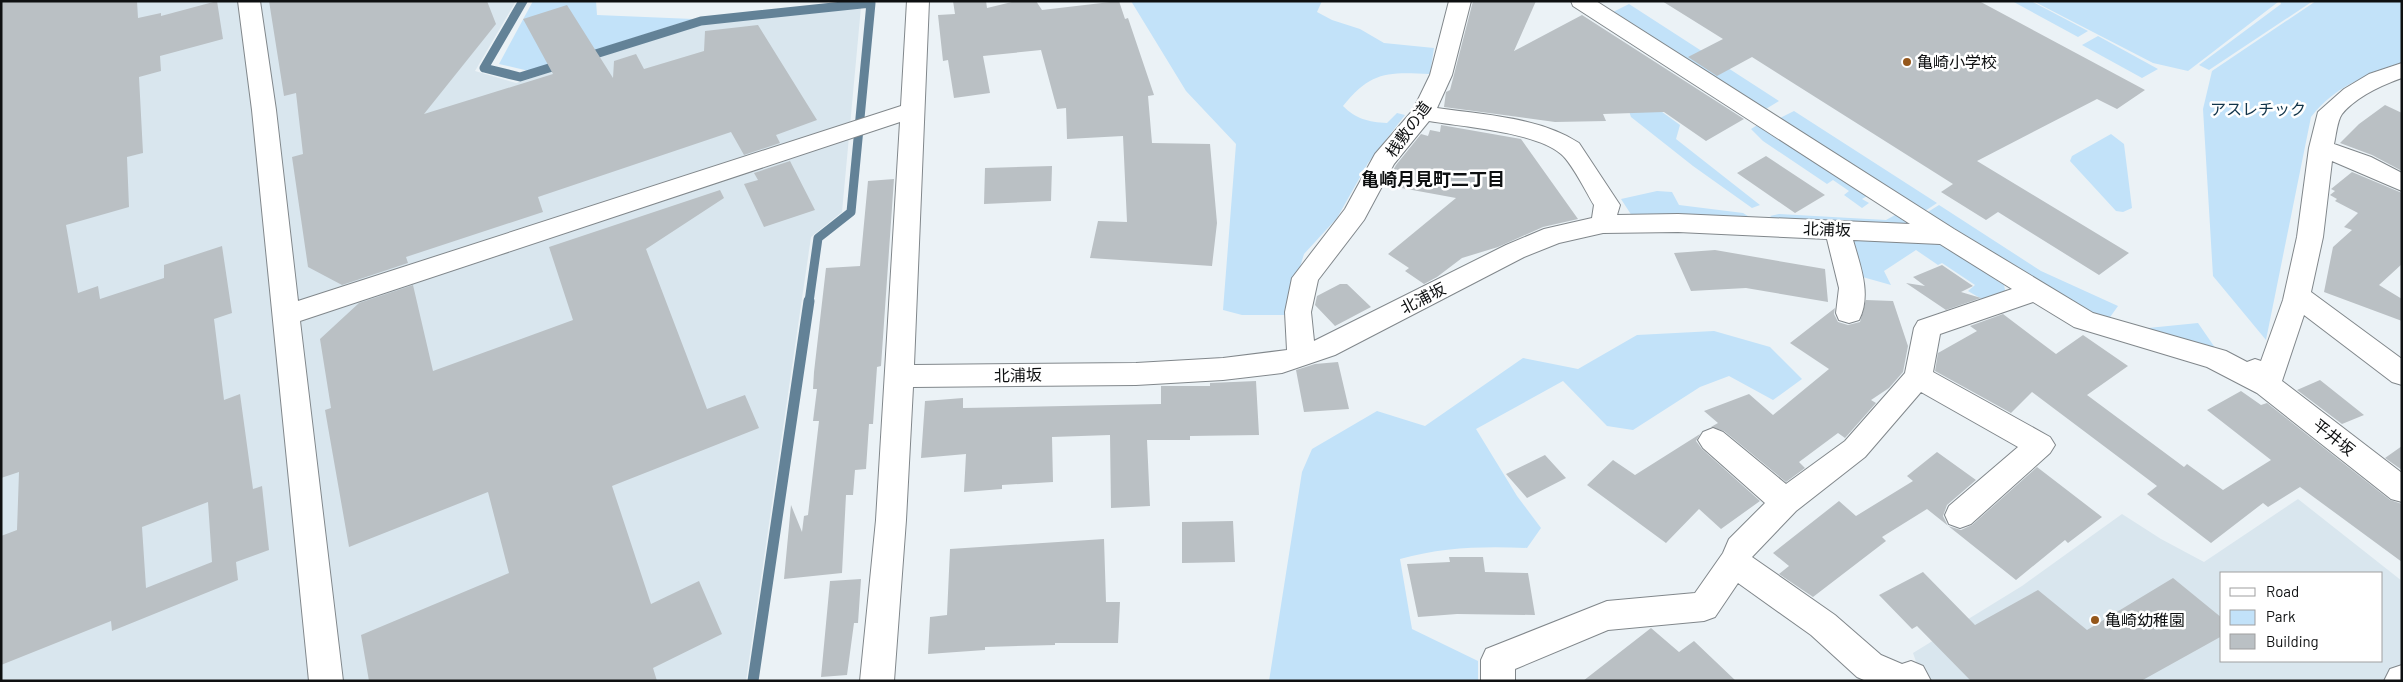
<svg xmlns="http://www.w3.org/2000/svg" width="2403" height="682" viewBox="0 0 2403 682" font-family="Barlow,'Noto Sans JP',sans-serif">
	<rect width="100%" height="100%" fill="#ebf2f6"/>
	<path fill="#d9e6ee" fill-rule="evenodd" d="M1 1H516L475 71 516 83 701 25 861 7 842 212 811 237 746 681H1Z
		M2298 499 2402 581V681H1929L1919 670 1913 653 2022 586 2122 514 2161 539 2204 562ZM2222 573H2382V661H2222Z"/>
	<path fill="#c2e2f9" d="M533 1H596L597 15 693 19 529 71 499 64Z
		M1131 1H1322L1317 12 1332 20 1360 29 1384 43 1434 48 1430 74C1388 72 1371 71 1343 106 1356 119 1368 122 1387 123L1397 113 1405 115 1368 163 1337 218 1304 254 1285 315H1242L1223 310 1236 144 1186 91Z
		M2012 1H2031L2088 31 2078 37Z
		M2033 1H2277L2278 2 2188 71 2153 63Z
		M2280 1H2313L2209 70 2199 65 2281 4Z
		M2316 1H2402V64C2365 76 2336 85 2311 117L2266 340 2213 276 2203 109 2212 71Z
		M1629 4 1779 101 1761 112 1611 13Z
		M2098 36 2158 69 2142 78 2082 45Z
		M1636 93 1680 125 1676 139 1760 205 1752 208 1693 166 1631 117 1627 105Z
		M1794 111 1937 203 1922 213 1778 119Z
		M1759 124 1867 196 1862 199 1869 203 1862 208 1844 195 1849 191 1833 180 1827 184 1763 141 1751 129Z
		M2111 134 2124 144 2132 208 2123 212 2116 211 2070 161 2072 156Z
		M1657 191 1672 192 1679 205 1743 213 1756 221 1632 216 1621 199Z
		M1939 205 2041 271 2118 306 2108 320 2026 282 1923 215Z
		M1779 214 1886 220 1897 214 1916 228 1779 222 1770 216Z
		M1846 237 1942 244 2004 285 2006 295 1985 301 1968 291 1975 285 1942 263 1938 265 1916 250 1884 271 1891 285 1859 276Z
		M2121 323 2148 328 2198 323 2218 352Z
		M1714 331 1770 347 1802 379 1773 400 1729 376 1700 387 1633 430 1607 426 1563 381 1476 429 1517 496 1541 528 1527 548C1485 546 1442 547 1400 559L1412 629 1478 661V681H1269L1302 472 1312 449 1377 411 1425 426 1523 358 1578 369 1637 335Z"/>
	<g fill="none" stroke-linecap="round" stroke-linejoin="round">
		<path stroke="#638297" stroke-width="9" d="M523 1 484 68 520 77 562 64
			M586 57 701 21 871 3 851 212 818 238 809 302"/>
		<path stroke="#638297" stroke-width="11" d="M753 681 809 301"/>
	</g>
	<path fill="#bac0c4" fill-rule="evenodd" d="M1 1H137L138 18 161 13V16L217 1 223 39 160 56 161 71 139 77 143 153 127 157 129 207 66 225 78 293 98 286 100 299 164 278V265L222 246 232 313 214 319 224 400 240 394 253 489 262 486 269 550 236 562 238 580 112 631 111 621 1 665V536L17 530 19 472 1 478ZM208 502 212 562 146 588 142 527Z
		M269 1H487L496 24 424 114 553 74 523 19 567 5 613 78 614 61 636 54 644 69 704 51 705 31 758 25 817 120 776 135 780 143 744 155 731 132 538 197 543 212 406 257 408 263 342 285 308 267 292 157 303 154 296 93 284 96Z
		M953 1H986L987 8 1016 1H1036L1042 10 1119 1 1125 19 1128 18 1154 95 1148 96 1152 143 1210 144 1217 223 1212 266 1090 258 1098 221 1127 222 1123 136 1067 139 1066 108 1057 109 1041 50 983 56 990 93 954 98 948 60 943 61 938 15 955 14Z
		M1473 1H1536L1514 51 1582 15 1744 119 1706 141 1664 112 1603 114 1606 121 1555 122 1444 107 1446 92 1450 90Z
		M1662 1H1979L2145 90 2117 109 2097 99 1977 161 2129 253 2099 275 1998 212 1986 220 1941 192 1953 184 1752 57 1717 76 1688 57 1723 39Z
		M2385 105 2402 113V171L2372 155 2340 143 2359 124Z
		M1441 125 1521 139 1578 219 1543 227 1498 247 1462 258 1437 277 1424 284 1405 271 1409 268 1388 254 1456 198 1385 185 1396 165 1421 134 1428 136 1430 130 1440 132Z
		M1766 156 1825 195 1795 213 1737 173Z
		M790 161 815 210 764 227 744 184 758 180 754 173Z
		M1052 166 1051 201 984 204 985 168Z
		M2352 172 2402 193V264L2379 285 2402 299V321L2324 292 2333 247 2352 230 2344 227 2358 213 2335 201 2337 199 2330 195 2335 191 2331 189Z
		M894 179 881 366 877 367 873 424H869L866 469 855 470 853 495H846L842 573 784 579 791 505 802 532 804 516 808 515 819 421H813L817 389H813L814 372 826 268 860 266 868 181Z
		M720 190 724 198 646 249 707 409 745 395 759 428 612 486 651 604 699 581 722 634 653 668 657 681H369L361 635 509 573 488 492 349 547 325 410 331 408 320 339 359 303 413 285 433 371 573 320 549 247Z
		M1715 250 1825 269 1828 302 1746 288 1691 291 1674 253Z
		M1942 265 1973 286 1961 292 1981 298 1946 310 1906 283 1925 286 1913 277Z
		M1340 284H1347L1371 307 1335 326 1315 305 1317 296Z
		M1866 300 1893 301 1908 346 1903 372 1889 388 1871 400 1876 403 1845 438 1838 433 1799 462 1805 468 1786 482 1724 431 1711 427 1718 423 1704 411 1749 394 1773 415 1829 369 1790 343 1835 308 1834 314 1838 322 1848 325 1860 322Z
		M2003 314 2056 354 2083 335 2128 366 2087 395 2184 467 2187 464 2223 490 2271 460 2207 410 2241 391 2261 405 2267 403 2390 500 2402 504V562L2300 487 2268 507 2263 503 2211 543 2147 494 2157 486 2032 392 2011 413 1935 371 1938 353 1977 331 1970 326Z
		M1338 362 1349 409 1304 412 1296 370 1315 364Z
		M2320 380 2364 415 2342 424 2297 390Z
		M1256 381 1259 435 1190 436V440H1147L1150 506 1111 508 1110 435 1052 437 1053 482 1002 485V489L964 492 966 454 921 458 925 401 963 398V408L1161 404V386H1210V383Z
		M1700 434 1696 441 1702 449 1760 501 1721 529 1699 509 1666 543 1587 485 1613 460 1635 475Z
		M2402 446V470L2385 458Z
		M1937 452 1976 480 1947 505 1943 516 1948 526 1961 530 1972 525 2037 467 2102 517 2068 543 2065 540 2016 580 1927 509 1882 537 1886 541 1813 597 1779 574 1789 566 1773 553 1839 501 1856 516 1913 481 1907 476Z
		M1545 455 1566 478 1527 498 1506 474Z
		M1233 521 1235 562 1182 563V522Z
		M1104 539 1106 602H1120L1118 643H1055V645L985 647V650L928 654 930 617 947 615 950 549Z
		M1449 557H1483L1485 572 1528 573 1535 615 1457 614 1418 617 1407 564 1450 562Z
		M1923 572 1975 625 2038 590 2087 630 2173 578 2222 618V636L2141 681H1971L1917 626 1912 629 1879 595Z
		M861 579 858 623H854L847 675 821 677 830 581Z
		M1651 628 1679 652 1694 641 1736 681H1583Z"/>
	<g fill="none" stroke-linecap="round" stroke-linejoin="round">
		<defs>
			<path id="minor" d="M238 1H260L276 110 298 301 901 106 907 1H929L914 365 1136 363 1223 358 1287 350 1285 312 1292 278 1345 209 1375 154 1413 110 1430 75 1449 1H1471L1452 75 1437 108C1484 115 1539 117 1579 143L1616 199 1620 205 1617 215 1678 214 1910 224 1573 6 1571 1H1596L1954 229 2093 313 2226 351 2247 362 2255 359 2261 361 2283 300 2297 237 2309 148 2318 112 2344 89 2369 74 2402 63V78C2382 85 2356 97 2342 114 2337 121 2336 136 2334 144L2371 157 2402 173V191L2332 161 2323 237 2311 292 2402 359V385L2392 382 2304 315 2282 381 2402 473V502L2391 499 2257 393 2207 367 2074 327 2033 302 1940 334 1933 372 2050 437 2055 445 2050 453 1971 524 1960 528 1949 524 1945 515 1949 506 2018 447 1921 392 1865 457 1796 511 1752 557 1835 615 1881 655 1902 664 1911 661 1923 666 1931 681H1866L1857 677 1811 635 1738 583 1715 617 1704 621 1608 630 1515 669V681H1481V660L1486 649 1607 601 1695 593 1723 553 1729 539 1765 503 1703 448 1698 440 1703 432 1713 428 1723 432 1786 484 1845 441 1905 373 1914 328 1918 321 2012 289 1940 244 1853 240C1860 265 1872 295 1859 320L1849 323 1839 320 1836 313 1839 288 1827 239 1678 232 1603 233 1559 243 1524 257 1335 355 1282 373 1223 380 1136 385 913 387 906 520 894 681H860L876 520 900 122 300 321 343 681H309L252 110ZM1429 121C1463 127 1536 132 1561 154 1572 163 1586 192 1594 205L1592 218 1544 229 1506 245 1314 341 1311 312 1318 280 1364 220 1394 164Z
				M2402 665V681H2384L2390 669Z"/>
		</defs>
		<use href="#minor" stroke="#81878b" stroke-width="2"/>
		<use href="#minor" fill="#fff" fill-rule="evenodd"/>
	</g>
	<g fill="#95571b" stroke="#fff" stroke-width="2">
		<circle cx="1907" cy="62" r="5"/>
		<circle cx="2095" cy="620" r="5"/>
	</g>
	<g text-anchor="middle" stroke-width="5" stroke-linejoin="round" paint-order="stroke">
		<g font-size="16" fill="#0e1011" stroke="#fff" text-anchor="start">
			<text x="1917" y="68">亀崎小学校</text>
			<text x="2105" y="626">亀崎幼稚園</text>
		</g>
		<g font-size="16" fill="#11344a" stroke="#fff">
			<text x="2258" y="115">アスレチック</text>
		</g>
		<g font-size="16" fill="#0e1011" stroke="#fff">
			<text transform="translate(1408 129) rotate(-54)" y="6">桟敷の道</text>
			<text transform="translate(1827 229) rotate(2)" y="6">北浦坂</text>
			<text transform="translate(1423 298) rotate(-27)" y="6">北浦坂</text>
			<text transform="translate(1018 375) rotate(-1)" y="6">北浦坂</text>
			<text transform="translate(2334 437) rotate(38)" y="6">平井坂</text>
		</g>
		<g font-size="18" font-weight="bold" fill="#0e1011" stroke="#fff">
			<text x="1433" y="186">亀崎月見町二丁目</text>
		</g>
	</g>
	<rect width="2403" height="682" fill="none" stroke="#0e1011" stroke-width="5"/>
	<rect x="2220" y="572" width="162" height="90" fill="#ffffff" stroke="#9f9fa0"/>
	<rect x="2230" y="588" width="25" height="8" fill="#ffffff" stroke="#9f9fa0"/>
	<text x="2266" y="597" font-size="15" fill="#0e1011">Road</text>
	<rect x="2230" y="610" width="25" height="15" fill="#c2e2f9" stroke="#9f9fa0"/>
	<text x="2266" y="622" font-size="15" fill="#0e1011">Park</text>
	<rect x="2230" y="634" width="25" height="15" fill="#bac0c4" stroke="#9f9fa0"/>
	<text x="2266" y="647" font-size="15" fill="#0e1011">Building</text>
</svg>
